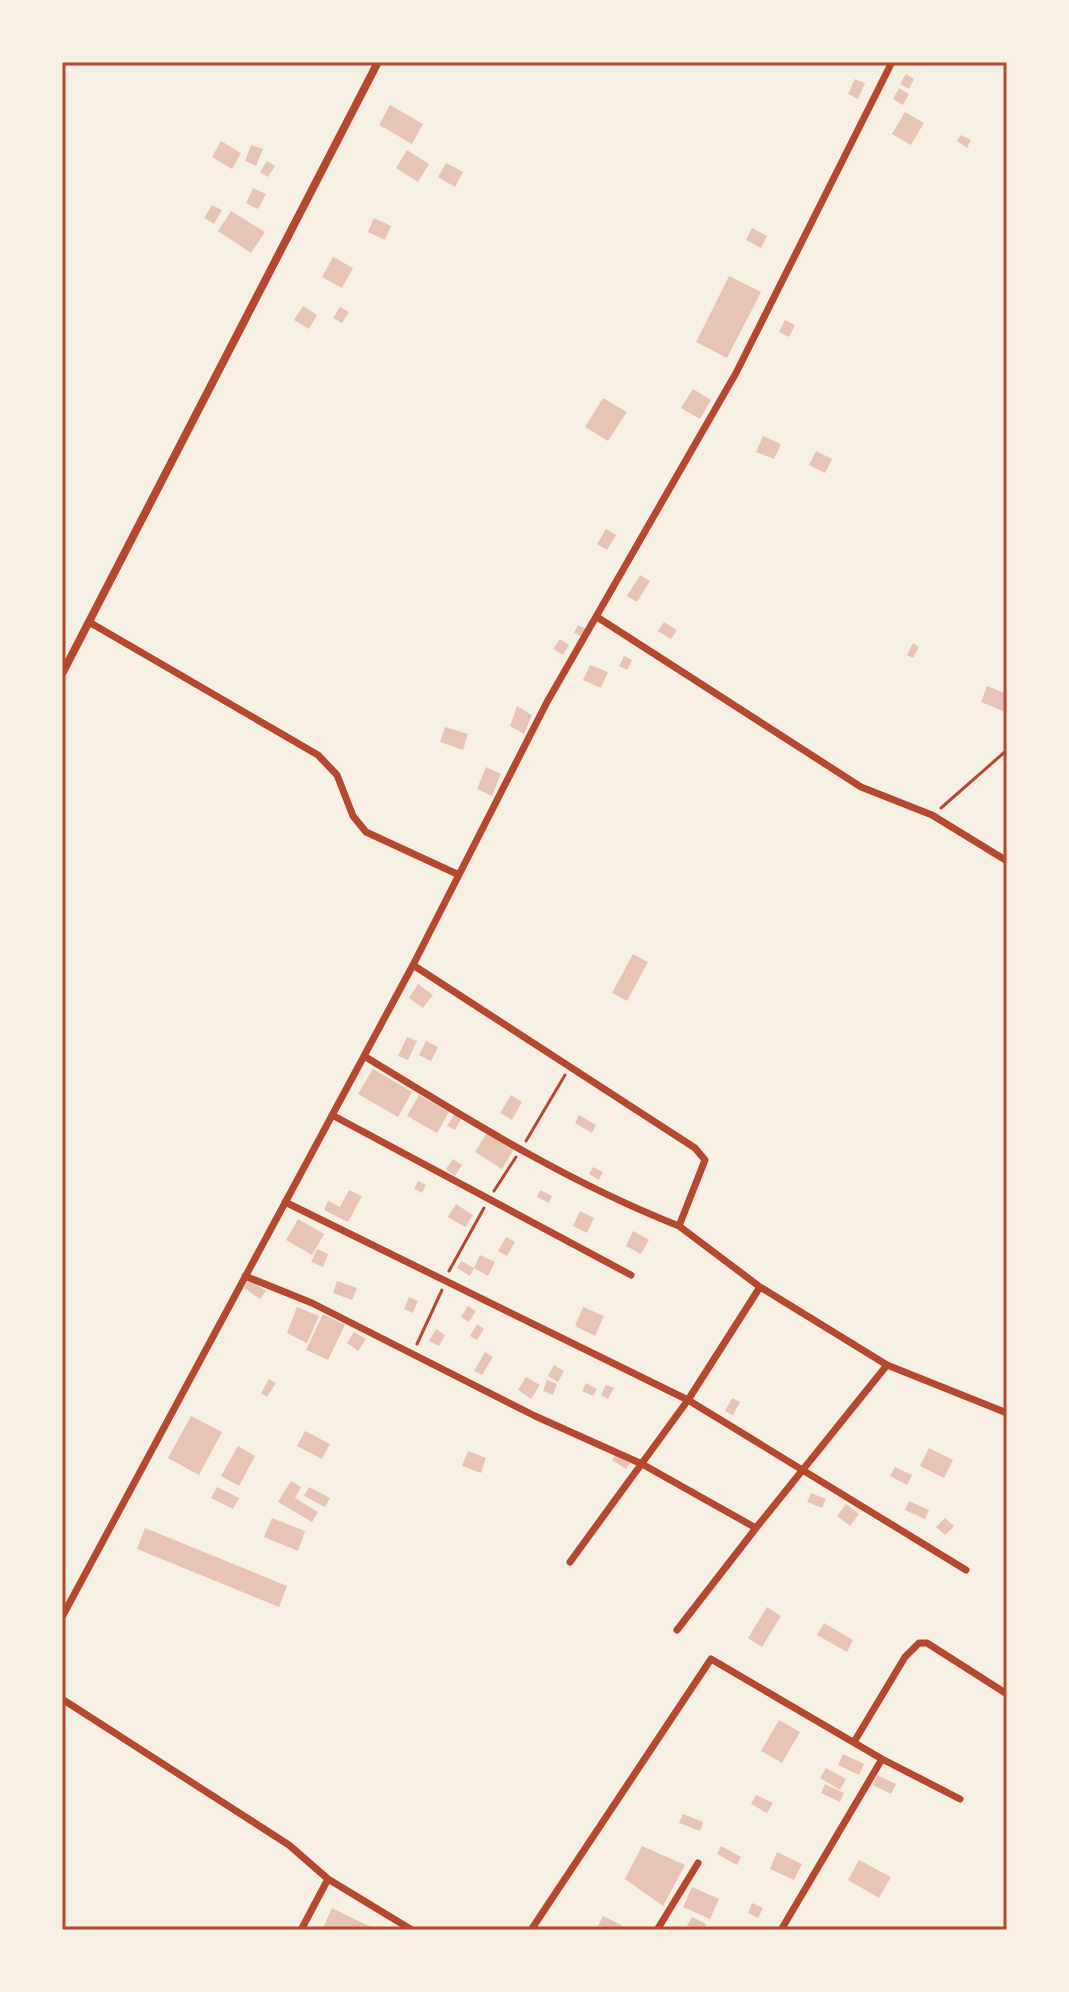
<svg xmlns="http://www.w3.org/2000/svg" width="1069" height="1992" viewBox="0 0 1069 1992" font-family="'Open Sans',sans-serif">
	<rect width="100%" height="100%" fill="#f6efe4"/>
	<path fill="#e6c5b7" d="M906 74 914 79 909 89 900 84Z
		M855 79 865 83 858 99 848 94Z
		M899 88 909 94 903 105 893 99Z
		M390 105 423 124 412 144 379 125Z
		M905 112 924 123 911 145 892 134Z
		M961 135 971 140 967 148 957 141Z
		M221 141 241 153 232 169 212 157Z
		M251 145 263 149 256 166 245 161Z
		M407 150 429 164 418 182 396 168Z
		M267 161 275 166 268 177 260 172Z
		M446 163 463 172 455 187 438 177Z
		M253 188 266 194 258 209 246 203Z
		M212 205 222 210 214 224 204 218Z
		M231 211 265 232 251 253 218 231Z
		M374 218 391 226 385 240 368 232Z
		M752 228 767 236 761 248 746 240Z
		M333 257 353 268 342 288 322 277Z
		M729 276 761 292 727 358 696 342Z
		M303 306 317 315 309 329 294 320Z
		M340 307 349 312 342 323 333 318Z
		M785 320 795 325 789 337 779 332Z
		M693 389 711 400 700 419 681 408Z
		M603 398 627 412 608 441 585 427Z
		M763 436 781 444 774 459 756 452Z
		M816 451 832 459 825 473 809 465Z
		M606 529 616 535 607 550 597 544Z
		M640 575 650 581 637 602 627 596Z
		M664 622 677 630 671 639 658 631Z
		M578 625 586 629 582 637 574 633Z
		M560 639 569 645 563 655 553 649Z
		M913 643 919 647 913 658 907 655Z
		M624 656 632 660 627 670 619 666Z
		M590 665 608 672 601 688 583 680Z
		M987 686 1007 694 1005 712 981 702Z
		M517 706 532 715 524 734 510 726Z
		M445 727 468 734 463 750 440 742Z
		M486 767 501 774 492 796 477 789Z
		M633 954 648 962 627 1001 612 993Z
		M418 984 433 995 423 1008 409 998Z
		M407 1037 417 1041 408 1060 398 1056Z
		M426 1041 438 1047 431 1061 419 1055Z
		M373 1069 412 1092 398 1117 358 1094Z
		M419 1095 449 1112 437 1133 407 1116Z
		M511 1095 522 1102 512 1120 500 1113Z
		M455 1113 462 1117 455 1130 447 1126Z
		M579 1115 596 1125 592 1133 575 1123Z
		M487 1133 514 1149 502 1169 475 1152Z
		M453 1159 462 1165 455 1176 446 1169Z
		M593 1167 603 1172 599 1180 589 1174Z
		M418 1181 426 1185 422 1193 414 1189Z
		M349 1190 362 1196 348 1222 324 1210 328 1201 340 1207Z
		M540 1190 552 1196 549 1203 537 1197Z
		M456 1204 473 1215 465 1227 448 1217Z
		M580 1211 594 1218 587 1233 573 1226Z
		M298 1219 324 1234 312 1255 286 1240Z
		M633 1231 649 1240 641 1254 626 1246Z
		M506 1237 515 1242 507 1256 498 1251Z
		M317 1249 328 1254 323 1267 311 1262Z
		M480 1255 495 1262 488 1276 474 1268Z
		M461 1261 474 1268 470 1276 457 1268Z
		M249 1280 266 1291 260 1299 244 1288Z
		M337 1281 357 1288 352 1300 333 1293Z
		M409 1297 418 1301 413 1313 404 1309Z
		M468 1306 476 1311 469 1322 461 1317Z
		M297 1307 319 1316 307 1343 287 1333Z
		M583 1307 604 1316 595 1336 575 1326Z
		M323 1314 345 1325 328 1360 306 1350Z
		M477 1324 484 1329 477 1340 470 1336Z
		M436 1329 445 1335 439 1346 429 1341Z
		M354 1332 366 1339 358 1351 347 1343Z
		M485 1352 493 1357 482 1375 474 1371Z
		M554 1365 564 1371 558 1382 548 1376Z
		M526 1377 540 1385 531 1399 518 1390Z
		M269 1379 276 1383 267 1397 261 1393Z
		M547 1380 557 1384 553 1395 543 1391Z
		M586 1383 597 1389 593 1396 582 1391Z
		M606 1385 614 1388 608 1399 601 1395Z
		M732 1398 740 1402 733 1415 725 1411Z
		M191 1416 222 1432 199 1475 168 1458Z
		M305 1431 330 1444 322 1459 297 1446Z
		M238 1446 255 1456 239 1486 221 1476Z
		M929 1448 953 1460 944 1478 920 1466Z
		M468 1451 486 1458 481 1473 462 1466Z
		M616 1454 630 1463 626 1469 612 1460Z
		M895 1467 912 1475 907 1485 890 1476Z
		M291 1481 301 1487 295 1498 318 1512 312 1522 278 1502Z
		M217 1487 239 1498 233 1509 211 1498Z
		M309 1487 330 1498 325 1507 304 1496Z
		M811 1493 826 1499 822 1508 807 1502Z
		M909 1501 929 1510 925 1519 905 1510Z
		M846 1504 859 1514 850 1526 837 1516Z
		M272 1518 305 1531 298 1551 264 1537Z
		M945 1518 954 1526 945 1535 936 1527Z
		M145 1528 287 1586 279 1607 137 1549Z
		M767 1607 781 1616 762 1647 748 1638Z
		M824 1623 853 1640 847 1652 817 1635Z
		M779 1720 800 1732 782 1763 761 1751Z
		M843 1754 864 1764 859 1775 838 1765Z
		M826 1768 846 1779 840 1790 820 1778Z
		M877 1775 896 1784 891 1794 873 1785Z
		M825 1784 844 1793 840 1802 821 1793Z
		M756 1795 773 1803 767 1813 751 1804Z
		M683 1814 703 1822 700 1831 679 1823Z
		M642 1846 685 1865 663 1906 625 1879Z
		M721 1846 741 1857 737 1865 717 1854Z
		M777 1852 802 1864 794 1880 770 1869Z
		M859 1860 891 1877 879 1898 848 1880Z
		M692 1887 719 1899 710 1919 683 1907Z
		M752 1903 763 1908 758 1918 748 1913Z
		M332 1908 377 1930H322Z
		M603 1916 623 1926 621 1930 598 1926Z
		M692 1917 706 1924 703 1930 687 1926Z"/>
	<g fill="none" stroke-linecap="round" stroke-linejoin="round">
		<path stroke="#b5482f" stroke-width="3" d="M941 808 1007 750
			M526 1141 565 1075
			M494 1191 516 1157
			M449 1271 484 1208
			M417 1344 442 1290"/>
		<path stroke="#b5482f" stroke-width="7" d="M597 617 861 787 932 815 1007 861
			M89 622 318 755 337 775 353 816 366 832 457 874
			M413 965 695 1148 705 1160 679 1226 760 1287 887 1365 1007 1413
			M364 1056C467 1119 567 1182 679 1226
			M332 1115 631 1275
			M285 1202 688 1400 966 1570
			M245 1276 312 1303 535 1416 642 1464 756 1528 677 1630
			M756 1528 887 1365
			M570 1562 688 1400 760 1287
			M62 1617 413 965 547 702 736 373 892 62
			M62 1699 289 1845 328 1879 412 1930
			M854 1742 905 1657 919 1643H927L1007 1694
			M882 1759 960 1799
			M301 1930 328 1879
			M531 1930 711 1659 882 1759 781 1930
			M657 1930 698 1863"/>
		<path stroke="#b5482f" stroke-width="8" d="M62 674 378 62"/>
	</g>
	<rect width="1069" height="1992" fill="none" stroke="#f6efe4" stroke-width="128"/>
	<rect x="64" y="64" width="941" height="1864" fill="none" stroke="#b5482f" stroke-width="3"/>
</svg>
